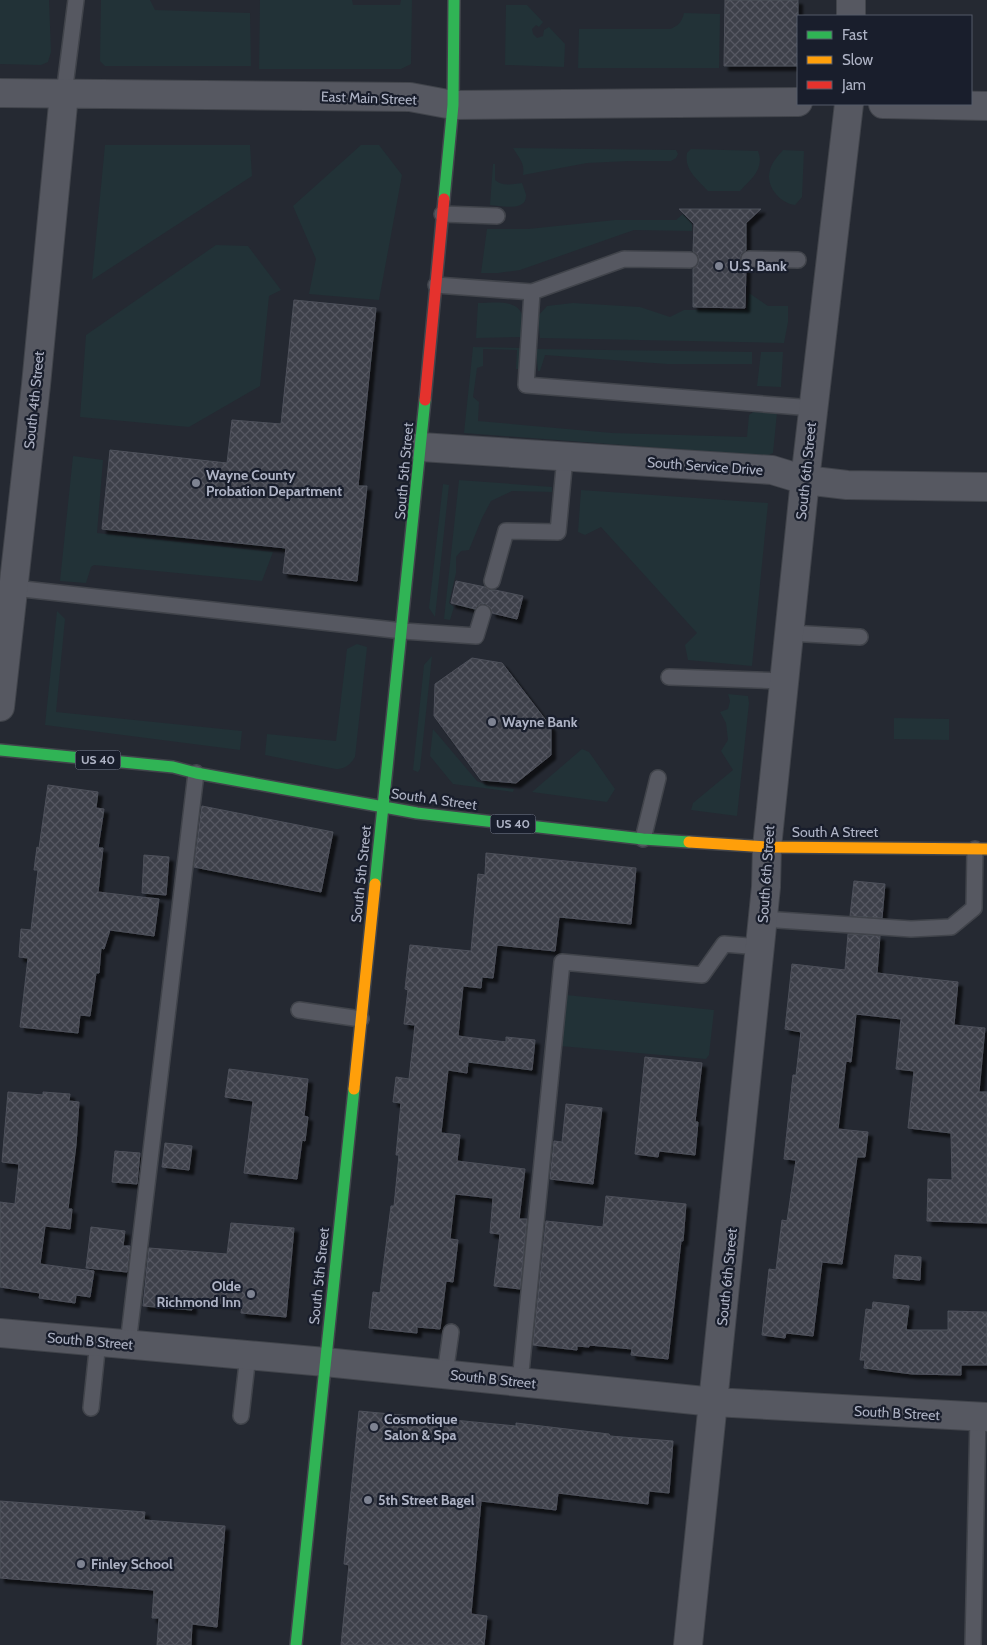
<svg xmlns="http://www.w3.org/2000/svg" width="987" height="1645" viewBox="0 0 987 1645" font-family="Cabin,sans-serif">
	<defs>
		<pattern id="building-cross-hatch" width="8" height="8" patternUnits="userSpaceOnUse" patternTransform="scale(1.25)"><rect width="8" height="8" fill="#3d4049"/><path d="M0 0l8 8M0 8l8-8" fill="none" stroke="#565962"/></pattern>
		<filter id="shadow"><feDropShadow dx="4.5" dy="4.5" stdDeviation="1" flood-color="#0009"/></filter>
	</defs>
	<rect width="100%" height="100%" fill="#252932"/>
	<path fill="#223237" d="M0 0H49L51 52 48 62 41 65 0 64Z
		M101 0H150L155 10 250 13 251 66H105L100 61Z
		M260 0H352L353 5H400L401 0H412L411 64 401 69H259Z
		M506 5H527L543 22 539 27 536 25 532 29 533 34 537 38 543 36 544 30 549 27 565 44 564 67 505 65Z
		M684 13 720 14 719 68H578L579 29H670C679 26 682 21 684 13Z
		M105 145H250L252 176 92 280Z
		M361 145H379L402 175 379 300 309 294 316 259 293 206Z
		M513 148 676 150 678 154 676 158 671 161H629L587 163 523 175C525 163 519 158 513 148Z
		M691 149 758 151C765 169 751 179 740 191H708C697 179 684 170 687 153Z
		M783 150 804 151 802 197 795 205C780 203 765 186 770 170 772 162 778 156 783 150Z
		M493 164H495V180C503 187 512 184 522 183 523 186 525 191 526 195 527 212 500 206 490 205Z
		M683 214 692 224V231L634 230 520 270 498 273H481L487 229H528L615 220H676Z
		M216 245 248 246 281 290 269 296 260 386 189 427 80 417 86 335Z
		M749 293 768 306H788V322L784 343 540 338 538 316 547 306 573 303 640 307 670 317 684 310H747Z
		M478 303C493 303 518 298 523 317 525 323 523 331 523 337L476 338Z
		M473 347 522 348V356L519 369H516L517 350 483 349V366L477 368 473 397 479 402 478 421 612 433 747 437 749 415 756 410 777 413 773 453 766 456 464 433Z
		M536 349 752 352V364H667L545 355 540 371H538Z
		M761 352H783L781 387 757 386Z
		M73 456 103 460 97 533 273 552 262 581 94 565 91 567 86 583 60 581Z
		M459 480 552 487V492L512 491 491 501 482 518 469 550 461 551 456 557V573L449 603 454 607 450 620 444 619Z
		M443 484 449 485 435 617 429 608Z
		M581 490 768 503 752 666 688 660 685 645 697 633 601 527 585 535 578 532Z
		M57 611 65 619 56 712 242 731 240 750 45 725Z
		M357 644 367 647 355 757C350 765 345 769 336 769L265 755 267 734 336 741 347 649Z
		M432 656 420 769 418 772 413 770 424 665Z
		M728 694 748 696 749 703 737 816 691 810 693 803 733 770 721 751 728 740 726 723 720 712 728 709 730 701Z
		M894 718 949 719V740L894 739Z
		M433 729 477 781 489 786 514 789 513 792 453 784 430 756Z
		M582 749 589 752 615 789 607 802 532 792Z
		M566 995 714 1010 709 1055 706 1059 560 1046Z"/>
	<path fill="url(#building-cross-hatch)" stroke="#4d505a" filter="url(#shadow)" d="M725 0H798V66H724Z
		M679 209H761L746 223V250L741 254 740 258 741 264 746 268 745 308 693 307V269L698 265 699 260 698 255 693 251 694 224Z
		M294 300 376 308 358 486H367L357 581 283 573 286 548 102 529 110 450 227 463 232 420 281 424Z
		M456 581 485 587 490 590H495L523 596 517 619 492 613 490 607 485 604H480L475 609 451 603Z
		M472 658 502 663 551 727V755L516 783 481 780 434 716 435 684Z
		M48 785 98 792 96 808 104 809 98 848H103L98 892 159 899 154 936 110 930 104 949 101 948 99 973H96L90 1016 80 1015 78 1033 20 1027 28 958 19 957 21 929 31 930 38 870H34L37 847 39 848Z
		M202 806 333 832 321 892 194 867Z
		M486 853 636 868 631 924 559 917 555 951 497 945 493 978 482 977 481 988 463 986 458 1036 506 1042V1037L535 1040 532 1070 468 1062 467 1073 448 1070 441 1133 460 1135 457 1161 525 1169 519 1219H527L520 1289 494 1286 500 1234 490 1233 493 1198 455 1194 450 1239 458 1240 453 1282 446 1281 440 1329 417 1327V1333L369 1328 373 1292 380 1293 391 1206H394L399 1155H396L401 1103 393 1102 396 1077 409 1079 415 1025 404 1024 408 990 405 989 410 945 471 951 478 874 485 875Z
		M144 855 169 857 166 895 142 893Z
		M854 881 885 884 882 918 850 916Z
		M848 934 880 936 877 973 958 982 954 1025 985 1028 979 1092H987V1223L927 1221 928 1179 952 1180 951 1133 908 1128 914 1071 896 1069 901 1019 856 1014 851 1062 846 1061 838 1129 868 1132 865 1157H857L842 1264 822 1262 813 1336 786 1333 785 1338 762 1335 769 1269 776 1270 782 1220 787 1221 796 1160 784 1159 793 1075H796L801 1032 785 1029 792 964 845 970Z
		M645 1057 702 1063 695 1122H698L695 1155 659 1151 658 1157 635 1154Z
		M229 1069 308 1079 304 1116 308 1117 305 1141 302 1140 297 1179 244 1173 253 1101 225 1097Z
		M8 1092 43 1095V1092L70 1094 69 1101 79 1102 76 1145 68 1209H72L70 1229 45 1226 40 1264 94 1271 90 1297 76 1295 75 1303 39 1298 40 1293 0 1287V1202L15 1204 19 1164 2 1162Z
		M566 1104 602 1108 593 1184 550 1179 554 1141 562 1142Z
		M165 1143 192 1146 189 1170 162 1167Z
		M115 1151 140 1153 137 1184 112 1182Z
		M606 1196 686 1204 683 1241H681L668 1359 631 1355 632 1349 589 1345V1347L577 1346V1350L533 1345 546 1221 603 1227Z
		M231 1223 294 1228 286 1317 241 1313 242 1305 192 1301V1310L143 1306 149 1248 227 1254Z
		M91 1227 125 1231 123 1246H130L127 1272 86 1268Z
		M895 1255 921 1257 920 1280 893 1278Z
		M873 1302 909 1306 906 1330H948V1311L987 1312V1365H961V1375L912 1374 864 1368 865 1360H860L866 1309 872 1310Z
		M359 1411 516 1426V1423L609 1434 610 1436 673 1441 669 1493 649 1491 648 1504 558 1493 556 1510 481 1501 471 1614 487 1616 484 1645H341L349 1565 344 1564Z
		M0 1501 145 1512 144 1520 225 1526 217 1627 192 1624 191 1645H157L159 1618H152L154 1590 0 1578Z"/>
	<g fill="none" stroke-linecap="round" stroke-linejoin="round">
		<defs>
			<path id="lane" d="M64 94 76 0
				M442 214 497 216
				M749 259 798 260
				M436 285 532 292 526 385 813 408
				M532 292 624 259 690 260
				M492 581 506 531 558 532 565 457
				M14 588 403 631 476 636 483 613
				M789 633 860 637
				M669 677 784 681
				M643 839 658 778
				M763 919 911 929 951 927 974 908 975 849
				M299 1010 361 1019
				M128 1344 196 773
				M445 1374 451 1332
				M520 1382 562 962 702 975 724 944 760 947
				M91 1408 98 1341
				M241 1416 248 1355
				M973 1645 978 1417"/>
			<path id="street" d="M851 16V0
				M0 93 410 97 453 105 798 102
				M883 104 987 106
				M421 447 772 470 805 480 847 485 987 487
				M0 707 36 385 64 94
				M0 1333 325 1362 714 1402 987 1417
				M688 1645 766 887 767 847 805 480 849 104"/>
			<path id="fast" d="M444 199 453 105 454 0
				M0 750 173 767 196 773 417 813 643 839 689 842
				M375 884 425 400
				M296 1645 354 1089"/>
			<path id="slow" d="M689 842 767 847 987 849
				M354 1089 375 884"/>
			<path id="jam" d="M425 400 444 199"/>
		</defs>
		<use href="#lane" stroke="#41444b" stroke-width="18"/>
		<use href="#street" stroke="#41444b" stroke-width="30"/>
		<use href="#fast" stroke="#41444b" stroke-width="14"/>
		<use href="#slow" stroke="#41444b" stroke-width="14"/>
		<use href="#jam" stroke="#41444b" stroke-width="14"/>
		<use href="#lane" stroke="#565861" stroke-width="15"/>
		<use href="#street" stroke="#565861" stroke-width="28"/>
		<use href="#fast" stroke="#30b455" stroke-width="11"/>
		<use href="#slow" stroke="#ff9f0a" stroke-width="11"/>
		<use href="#jam" stroke="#e5322d" stroke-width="11"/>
	</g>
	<g fill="#7e8392" stroke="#191e2c" stroke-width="2">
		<circle cx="719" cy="266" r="5"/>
		<circle cx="196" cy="483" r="5"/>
		<circle cx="492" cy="722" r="5"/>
		<circle cx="251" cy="1294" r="5"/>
		<circle cx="374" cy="1427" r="5"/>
		<circle cx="368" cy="1500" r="5"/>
		<circle cx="81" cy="1564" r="5"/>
	</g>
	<g text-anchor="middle" stroke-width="4.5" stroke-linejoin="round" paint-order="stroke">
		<g fill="#191e2c" stroke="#818697" stroke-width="1">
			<rect x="75.5" y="750.5" width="45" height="19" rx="4"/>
			<rect x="490.5" y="814.5" width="45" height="19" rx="4"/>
		</g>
		<g font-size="12" font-weight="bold" fill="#aeb3c5">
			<text x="98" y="764">US 40</text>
			<text x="513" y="828">US 40</text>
		</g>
		<g font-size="14" fill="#aeb3c5" stroke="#191e2c">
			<text transform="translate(369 98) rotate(2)" y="5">East Main Street</text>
			<text transform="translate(34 400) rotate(-84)" y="5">South 4th Street</text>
			<text transform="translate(705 466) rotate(4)" y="5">South Service Drive</text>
			<text transform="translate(404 471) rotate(-85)" y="5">South 5th Street</text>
			<text transform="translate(806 471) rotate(-84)" y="5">South 6th Street</text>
			<text transform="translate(434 799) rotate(8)" y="5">South A Street</text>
			<text x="835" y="837">South A Street</text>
			<text transform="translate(361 874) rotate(-84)" y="5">South 5th Street</text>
			<text transform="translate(766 874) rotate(-86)" y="5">South 6th Street</text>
			<text transform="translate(319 1276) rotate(-84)" y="5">South 5th Street</text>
			<text transform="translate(727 1277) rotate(-84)" y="5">South 6th Street</text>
			<text transform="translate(90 1341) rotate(5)" y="5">South B Street</text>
			<text transform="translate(493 1379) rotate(6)" y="5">South B Street</text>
			<text transform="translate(897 1413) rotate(3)" y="5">South B Street</text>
		</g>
		<g font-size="14" font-weight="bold" fill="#aeb3c5" stroke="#191e2c" text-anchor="start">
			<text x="729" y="271">U.S. Bank</text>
			<text x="206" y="480">Wayne County<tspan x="206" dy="16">Probation Department</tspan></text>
			<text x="502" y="727">Wayne Bank</text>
			<text x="241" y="1291" text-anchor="end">Olde<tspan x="241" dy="16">Richmond Inn</tspan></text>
			<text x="384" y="1424">Cosmotique<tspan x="384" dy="16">Salon &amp; Spa</tspan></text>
			<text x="378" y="1505">5th Street Bagel</text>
			<text x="91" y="1569">Finley School</text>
		</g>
	</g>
	<rect x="797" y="15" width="175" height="90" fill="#191e2c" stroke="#555a69"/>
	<rect x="807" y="31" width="25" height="8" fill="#30b455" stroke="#555a69"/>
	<text x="842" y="40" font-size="15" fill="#aeb3c5">Fast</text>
	<rect x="807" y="56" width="25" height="8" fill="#ff9f0a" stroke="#555a69"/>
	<text x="842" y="65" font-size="15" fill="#aeb3c5">Slow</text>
	<rect x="807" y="81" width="25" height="8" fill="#e5322d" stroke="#555a69"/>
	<text x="842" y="90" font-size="15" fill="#aeb3c5">Jam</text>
</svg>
